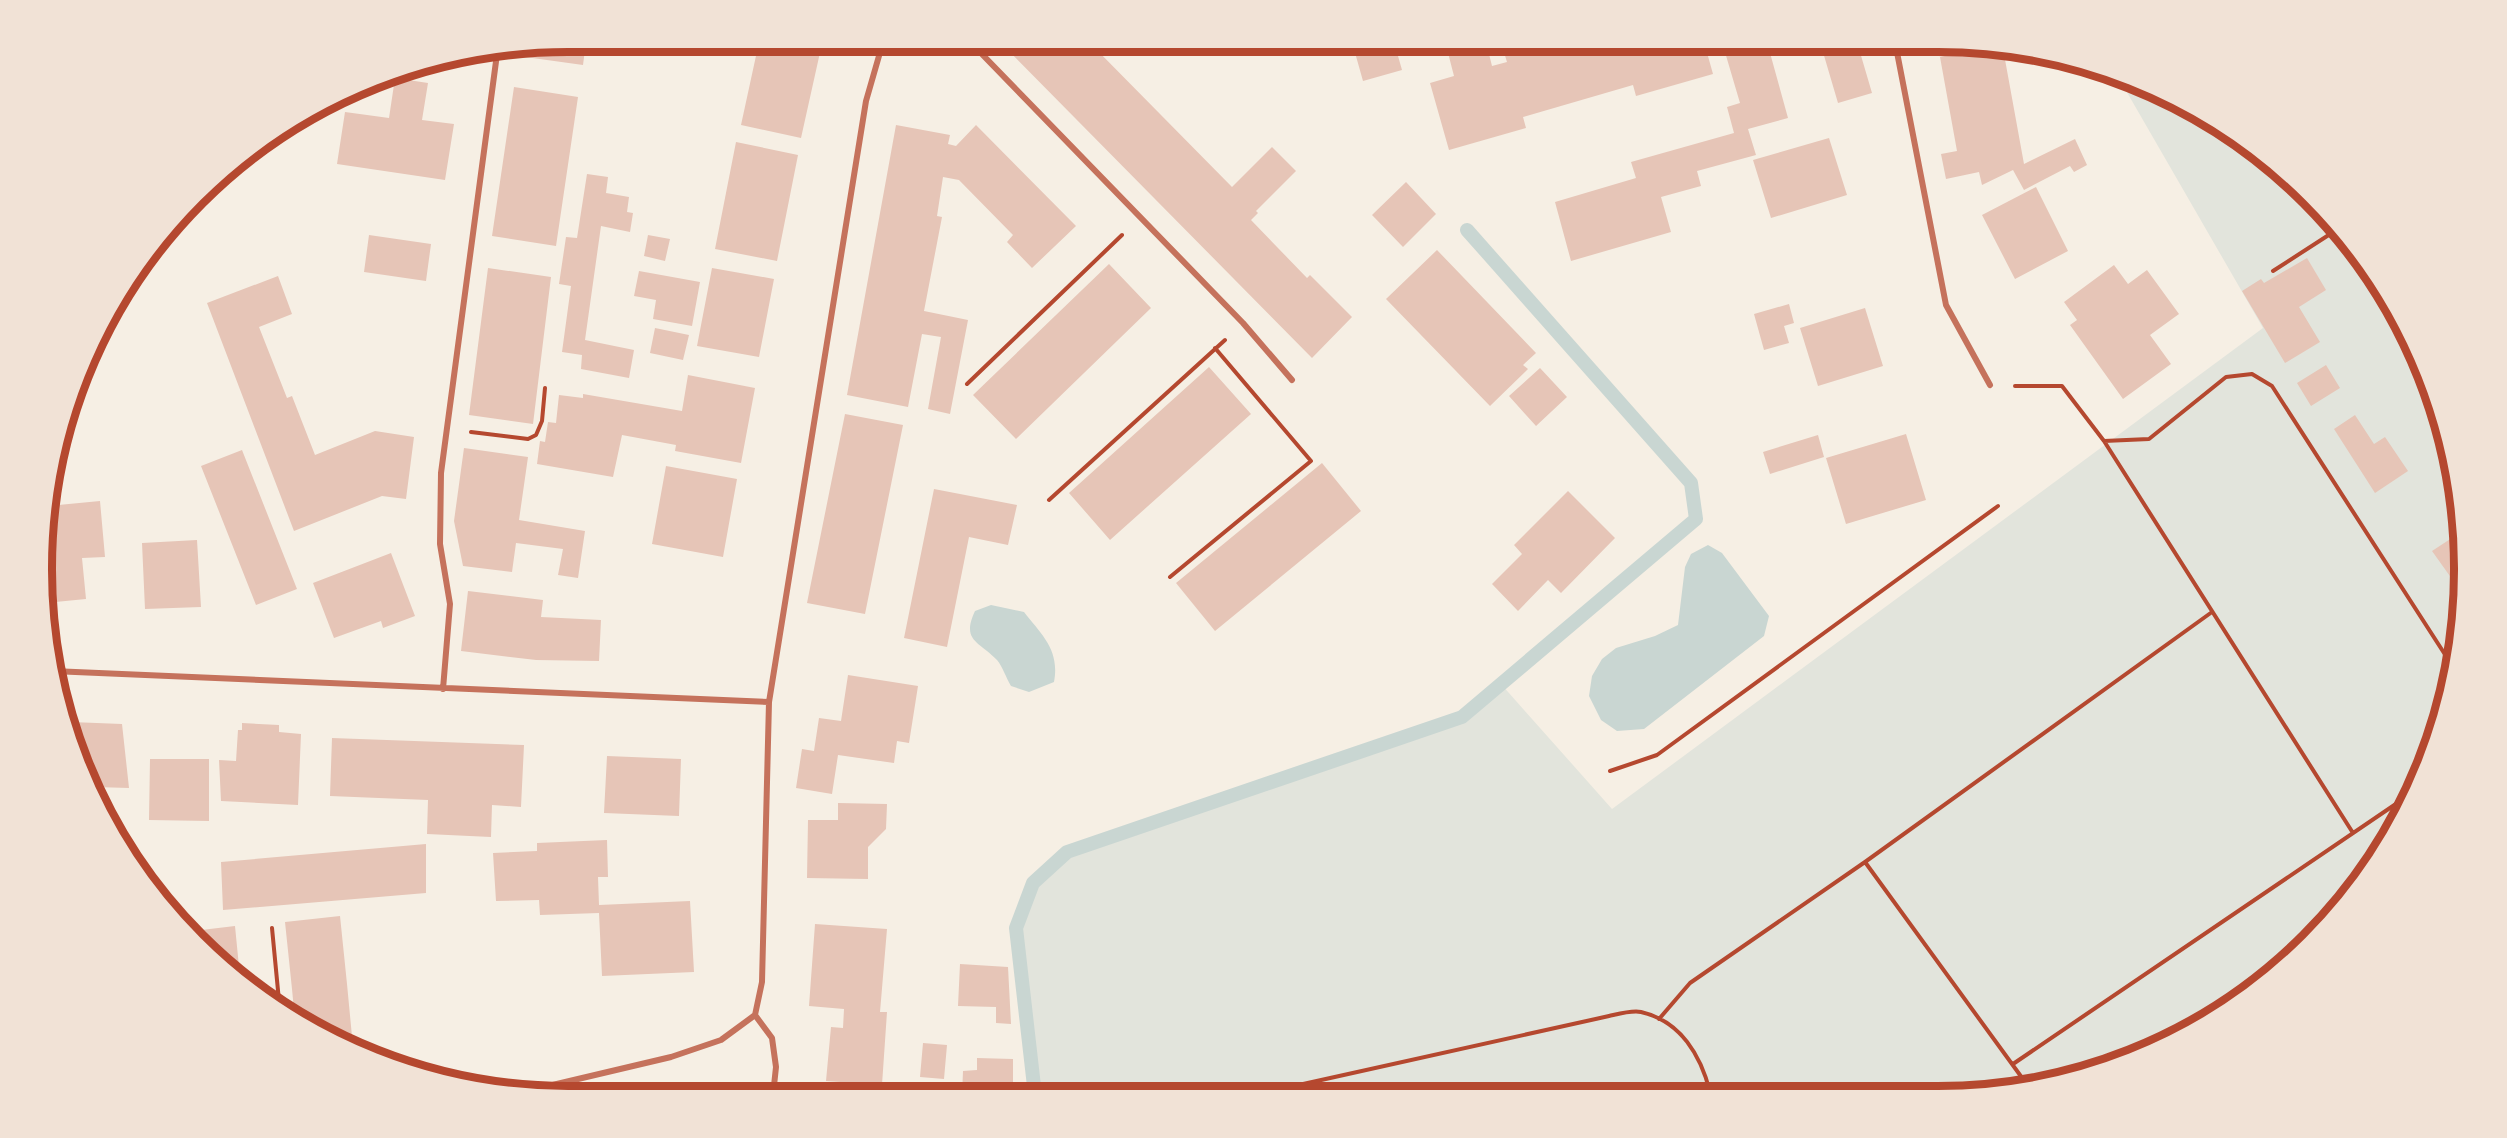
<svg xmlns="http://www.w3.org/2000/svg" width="2507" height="1138" viewBox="0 0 2507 1138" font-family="'Varela Round',sans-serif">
	<rect width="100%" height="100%" fill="#f6efe4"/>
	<path fill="#e2e4dc" d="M2117 75 2139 82 2230 131 2310 196 2376 276 2425 367 2455 466 2465 569 2455 671 2425 770 2356 890 2259 987 2140 1056 2007 1091 1035 1095 1016 928 1033 883 1067 852 1268 777 1461 717 1501 684 1612 809 2263 328Z"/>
	<path fill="#c9d6d2" d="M1708 545 1722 553 1769 616 1764 636 1644 729 1617 731 1601 720 1589 696 1592 676 1602 659 1616 648 1655 636 1678 625 1685 567 1691 554Z
		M991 605 1024 612C1042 635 1060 650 1054 682L1029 692 1011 686C1006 678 1003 667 997 660 979 641 961 641 975 611Z"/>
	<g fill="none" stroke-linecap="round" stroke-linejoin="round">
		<path stroke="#c9d6d2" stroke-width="14" d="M1035 1095 1016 928 1033 883 1067 852 1462 717 1696 519 1691 483 1467 230"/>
	</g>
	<path fill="#e6c5b7" d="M569 42H586L583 65 518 56 519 50Z
		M759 42H796L821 48 801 138 741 125Z
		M1000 42H1089L1232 187 1272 147 1296 171 1256 211 1258 213 1251 220 1307 278 1310 275 1352 317 1312 358Z
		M1352 42H1394L1402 70 1363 81Z
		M1471 42H1486L1492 66 1507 62 1502 46 1518 42H1704L1713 74 1636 96 1633 85 1523 117 1526 128 1449 150 1430 83 1454 76 1447 49Z
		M1722 42H1767L1788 118 1748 129 1756 155 1697 171 1701 186 1661 197 1671 232 1571 261 1555 202 1636 178 1631 162 1734 133 1727 107 1740 103Z
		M1820 42H1857L1872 93 1838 103Z
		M1988 47 2021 50 2004 54 2024 164 2075 139 2087 165 2074 172 2070 166 2024 190 2013 170 1982 185 1979 172 1946 179 1941 154 1957 151 1940 57Z
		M395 78 428 83 422 120 454 124 445 180 337 164 345 112 389 118Z
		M514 87 578 97 556 246 492 236Z
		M896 125 950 135 948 144 956 146 976 125 1076 226 1032 268 1007 242 1013 235 959 180 943 177 937 216 942 217 924 311 968 320 950 414 928 409 941 337 922 334 908 407 847 395Z
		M1829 138 1847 195 1771 218 1753 160Z
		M736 142 798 155 777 261 715 249Z
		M587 174 608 177 606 193 629 197 627 212 633 213 630 232 601 226 585 340 634 350 629 378 581 369 582 355 562 352 571 286 559 284 566 237 577 238Z
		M1406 182 1436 214 1403 247 1372 215Z
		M2036 187 2068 251 2015 279 1982 215Z
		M369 235 431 244 426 281 364 272Z
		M648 235 670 239 665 261 644 256Z
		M1437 250 1536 353 1523 365 1528 369 1490 406 1386 299Z
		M2307 258 2326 290 2299 307 2320 342 2285 363 2242 291 2261 279 2264 283Z
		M1109 264 1151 308 1016 439 973 395Z
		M2114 265 2128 284 2147 270 2179 314 2150 335 2171 364 2123 399 2070 325 2077 320 2064 302Z
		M488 268 551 277 533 424 469 415Z
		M712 268 774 279 759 357 697 346Z
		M639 271 700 282 692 326 653 319 656 300 634 296Z
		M278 276 292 314 259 327 287 398 292 396 315 455 375 431 414 437 406 499 382 496 294 531 207 303Z
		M1789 304 1794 323 1784 326 1789 343 1764 350 1754 314Z
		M1865 308 1883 366 1818 386 1800 328Z
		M655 328 689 335 683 360 650 353Z
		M2326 365 2340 388 2311 406 2297 383Z
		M1209 367 1251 414 1110 540 1069 493Z
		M1540 368 1567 397 1536 426 1509 396Z
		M688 375 755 388 741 463 675 451 676 445 622 435 613 477 537 464 540 441 545 442 548 422 556 423 559 395 583 398V394L682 411Z
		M845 414 903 425 865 614 807 603Z
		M2355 415 2374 444 2385 437 2408 471 2375 493 2334 429Z
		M1906 434 1926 500 1846 524 1826 458Z
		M1818 435 1824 457 1770 474 1763 452Z
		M464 448 528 457 519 520 585 531 578 578 558 575 563 549 516 543 512 572 463 566 454 521Z
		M242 450 297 589 256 605 201 466Z
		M1322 463 1361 511 1215 631 1176 583Z
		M666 466 737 479 723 557 652 544Z
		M934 489 1017 505 1008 545 969 537 947 647 904 638Z
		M1568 491 1615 538 1561 593 1548 580 1518 611 1492 584 1522 554 1514 545Z
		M100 501 105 557 82 558 86 599 45 603 42 569 48 506Z
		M2461 532 2465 570 2452 579 2432 551Z
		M197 540 201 607 145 609 142 543Z
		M391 553 415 616 383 628 381 621 334 638 313 583Z
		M468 591 543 600 541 617 601 620 599 661 536 660 461 651Z
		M848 675 918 686 909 743 897 741 894 763 838 755 832 794 796 788 802 749 814 751 819 718 841 721Z
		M71 722 122 724 129 788 95 787Z
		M242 723 279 725V732L301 734 298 805 221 801 219 760 236 761 238 730H242Z
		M332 738 524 745 521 807 492 805 491 837 427 834 428 800 330 796Z
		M607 756 681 759 679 816 604 813Z
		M150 759H209V821L149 820Z
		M838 803 887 804 886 829 868 847V879L807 878 808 820H838Z
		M607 840 608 877H598L599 905 690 901 694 972 602 976 599 913 540 915 539 900 496 901 493 853 537 851V843Z
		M426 844V893L223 910 221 862Z
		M340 916 347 984 353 1047 294 1010 292 989 285 922Z
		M815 924 887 929 880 1012H887L882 1085 826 1081 831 1027 843 1028 844 1009 809 1006Z
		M235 926 240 977 222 965 193 931Z
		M960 964 1008 967 1011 1024 996 1023V1007L958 1006Z
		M923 1043 947 1045 944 1079 920 1077Z
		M977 1058 1013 1059V1095H962L963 1071 977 1070Z"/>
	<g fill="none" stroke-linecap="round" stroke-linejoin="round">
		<path stroke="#b5482f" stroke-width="4" d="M2273 271 2338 229
			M967 384 1122 235
			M2015 386H2062L2104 441 2353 833
			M471 432 528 439 536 435 542 421 545 388
			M2104 441 2149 439 2226 377 2252 374 2272 386 2455 670
			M1049 500 1225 340
			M1170 577 1311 461 1215 348
			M1610 771 1657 755 1998 506
			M1865 862 2028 1086
			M272 928 279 1001
			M1659 1019 1690 983 1865 862 2212 612
			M2013 1064 2412 793
			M1258 1094 1609 1016C1618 1014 1632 1010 1641 1012 1681 1021 1701 1056 1710 1092"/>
		<path stroke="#c5725c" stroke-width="6" d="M967 42 976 48 1243 323 1292 380
			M1895 42 1946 305 1990 385
			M52 671 769 702
			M443 689 450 604 440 544 441 473 497 54
			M755 1015 772 1038 776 1067 773 1095
			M523 1092 671 1057 721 1040 755 1015 762 982 769 702 866 101 883 42"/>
	</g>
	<path d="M0 0H2507V1138H0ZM568 52H1938A516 516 0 0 1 2454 568V570A516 516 0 0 1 1938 1086H568A516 516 0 0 1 52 570V568A516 516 0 0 1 568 52Z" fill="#f1e2d6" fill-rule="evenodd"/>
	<path fill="none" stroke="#b5482f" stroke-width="8" d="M568 52H1938A516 516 0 0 1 2454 568V570A516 516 0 0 1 1938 1086H568A516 516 0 0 1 52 570V568A516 516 0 0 1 568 52Z"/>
</svg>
